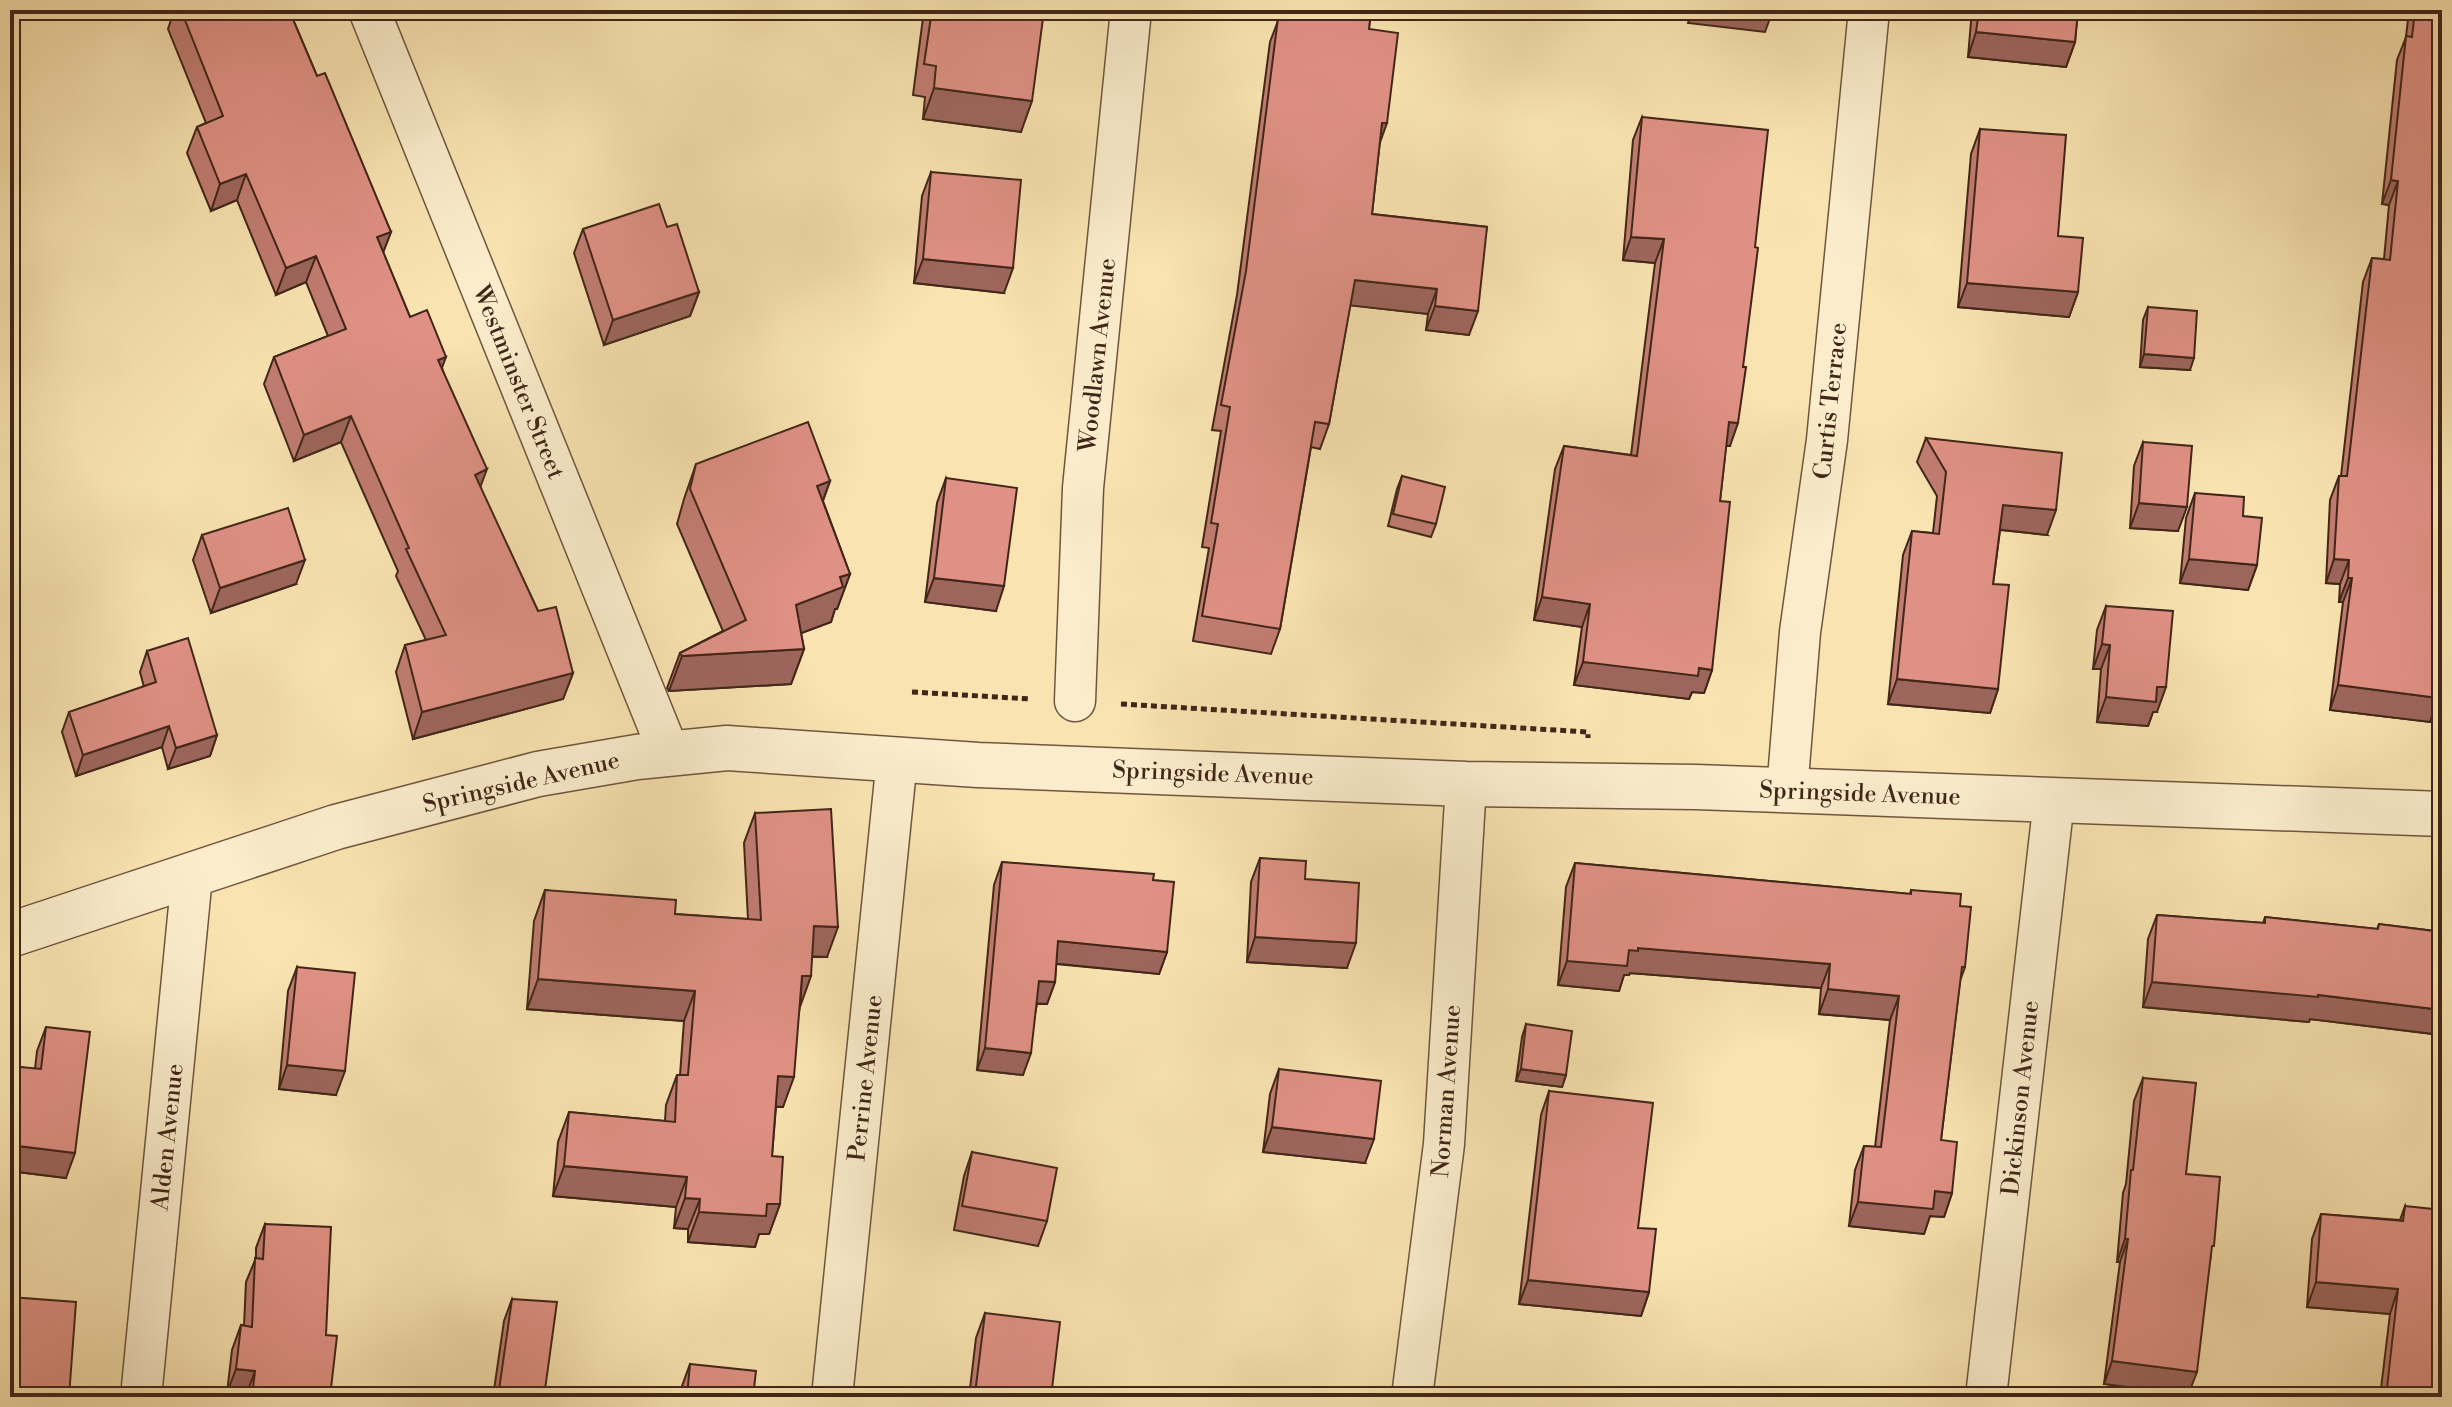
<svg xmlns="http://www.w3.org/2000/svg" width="2452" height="1407" viewBox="0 0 2452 1407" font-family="'Libre Bodoni',serif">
	<rect width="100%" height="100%" fill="#f9e4b1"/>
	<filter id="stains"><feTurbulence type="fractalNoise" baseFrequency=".0025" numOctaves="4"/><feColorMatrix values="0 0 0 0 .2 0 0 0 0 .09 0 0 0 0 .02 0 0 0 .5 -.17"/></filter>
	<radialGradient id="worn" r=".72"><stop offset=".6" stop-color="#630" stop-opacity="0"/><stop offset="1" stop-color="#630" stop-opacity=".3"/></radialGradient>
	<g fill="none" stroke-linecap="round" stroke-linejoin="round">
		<defs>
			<path id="minor" d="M369 10 669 753
				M1075 701 1083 488 1131 10
				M1787 791 1800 632 1827 440 1869 10
				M141 1397 192 876
				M832 1397 897 759
				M1412 1397 1444 1144 1466 784
				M1986 1397 2054 800"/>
			<path id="tertiary" d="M10 935 336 827 538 774 637 757 727 748 978 765 1466 784 1696 787 2442 814"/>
		</defs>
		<use href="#minor" stroke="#6f553e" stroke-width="43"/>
		<use href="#tertiary" stroke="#6f553e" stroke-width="47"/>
		<path stroke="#412518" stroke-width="5" stroke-dasharray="6 4" stroke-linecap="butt" d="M912 692 1031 699
			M1121 704 1588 732V738"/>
		<use href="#minor" stroke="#fbedcc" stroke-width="40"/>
		<use href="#tertiary" stroke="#fbedcc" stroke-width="44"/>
	</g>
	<path fill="#c17d72" stroke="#412518" stroke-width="2" d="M170 10H289L317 76 391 232 383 252 410 317 442 368 480 488 538 611 573 673 563 699 413 739 396 672 405 645 426 640 396 576 398 571 341 442 294 461 264 384 274 357 328 336 306 282 276 295 237 200 211 211 187 153 197 127 206 123 168 29 172 17Z
		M924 10H1038L1021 132 923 119 925 97 913 95Z
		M1280 10H1371L1369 29 1380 140 1372 214 1487 227 1469 335 1426 330 1428 314 1350 305 1329 424 1320 449 1311 447 1280 629 1271 654 1193 641 1209 548 1202 547 1221 431 1212 430 1237 295 1270 42 1279 18Z
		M1972 10H2078L2075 42 2066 67 1968 57Z
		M2409 10H2442V559L2437 558 2430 722 2330 710 2343 602H2339L2340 584 2326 583 2330 500 2339 476H2341L2363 282 2372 258 2384 259 2389 205 2382 204 2397 60 2406 37Z
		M1642 117 1730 446H1726L1720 501 1712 670 1704 693 1692 692 1689 699 1574 685 1582 627 1534 620 1555 469 1564 446 1631 455 1655 263 1623 260 1633 140Z
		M1980 129 2058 236 2078 292 2069 317 1958 307 1971 154Z
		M931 172 1004 293 914 283 922 196Z
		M667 227 699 292 690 316 604 345 574 253 583 229Z
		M2148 307 2190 370 2140 367 2143 320Z
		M1926 438 2047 535 2000 530 1993 584 1998 689 1990 713 1888 704 1903 555 1912 531 1933 533 1937 496 1917 462Z
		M2143 442 2178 531 2130 528 2134 466Z
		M696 464 830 481 823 501 850 574 837 609H835L831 622 801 633 804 649 791 684 669 691 667 688 680 653 723 631 677 524 684 499Z
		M1402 476 1436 524 1431 537 1388 526 1397 489Z
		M946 478 996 611 925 602 937 503Z
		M2195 493 2243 516 2257 565 2248 590 2180 583 2186 518Z
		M202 535 296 584 211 613 193 560Z
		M2106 606 2157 712H2153L2148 726 2097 722 2101 669H2093L2097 630Z
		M147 651 217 735 210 756 168 769 162 747 76 776 62 732 69 712 144 687 140 672Z
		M755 813 827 957H812L800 1006 783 1107H776L772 1156 780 1204 769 1234H759L755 1247 688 1242V1229L674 1228 676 1207 553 1196 558 1142 569 1112 665 1121 666 1105 677 1075H680L684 1021 527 1009 534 921 545 890 675 914 748 919 744 843Z
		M1260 858 1305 879 1347 968 1247 962 1251 882Z
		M1002 862 1153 880 1167 952 1159 974 1056 964 1055 982 1047 1004H1037L1023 1075 977 1070 994 885Z
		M1575 863 1910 894 1911 890 1960 906 1965 967 1960 981 1941 1140 1952 1193 1944 1217 1930 1216 1924 1234 1849 1226 1855 1170 1864 1146 1875 1147 1890 1020 1819 1014 1821 988 1630 973 1629 975H1624L1619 991 1558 985 1566 887Z
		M2157 915 2263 923 2265 917 2377 929 2379 924 2442 932V1035L2310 1019 2309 1022 2143 1007 2148 939Z
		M297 967 336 1095 279 1089 288 991Z
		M1526 1024 1566 1075 1562 1087 1516 1081 1522 1037Z
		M46 1027 66 1178 10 1171V1066L35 1069 37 1051Z
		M1279 1069 1365 1163 1263 1152 1270 1094Z
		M2143 1078 2186 1174 2211 1255 2188 1395 2104 1384 2120 1262H2117L2123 1193 2126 1184 2134 1101Z
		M1549 1091 1638 1228 1649 1292 1641 1316 1519 1304 1541 1115Z
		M972 1152 1047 1221 1038 1246 954 1230 964 1176Z
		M2405 1206 2442 1397H2380L2390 1314 2307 1307 2312 1239 2321 1214 2400 1220Z
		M265 1224 326 1335 330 1397H246V1396L227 1393 232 1350 241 1325 244 1326 246 1282 256 1258V1248Z
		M512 1299 544 1397H493L504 1321Z
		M985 1313 1051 1397H969L976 1338Z
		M690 1364 753 1397H681V1389Z"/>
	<path fill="#9d665d" stroke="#412518" stroke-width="2" d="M1693 10H1773L1765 32 1688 23Z
		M1976 32 2075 42 2066 67 1968 57Z
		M934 88 1032 101 1021 132 923 119Z
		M1382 123H1387L1378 148Z
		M246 174 237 200 211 211 220 184Z
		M2391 180 2398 181 2389 205 2382 204Z
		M391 232 381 258 377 237Z
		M1631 237 1664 239 1655 263 1623 260Z
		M316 256 306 282 276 295 286 268Z
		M923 259 1013 268 1004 293 914 283Z
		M1355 280 1437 289 1428 314 1346 305Z
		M1967 283 2078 292 2069 317 1958 307Z
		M699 292 690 316 604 345 613 320Z
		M1435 306 1478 311 1469 335 1426 330Z
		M2144 354 2194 358 2190 370 2140 367Z
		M446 357 436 384 438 360Z
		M351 416 341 442 294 461 304 435Z
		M1729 422 1738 423 1730 446 1721 445Z
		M487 469 477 496 475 475Z
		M830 481 817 516V486Z
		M2139 503 2187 507 2178 531 2130 528Z
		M2003 505 2056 510 2047 535 1994 529Z
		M2438 534H2442V559L2429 558Z
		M2189 559 2257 565 2248 590 2180 583Z
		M2334 559 2349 560 2340 584 2326 583Z
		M305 560 296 584 211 613 220 588Z
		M850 574 837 609H835L831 622 783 640 796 605 840 577Z
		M934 578 1004 586 996 611 925 602Z
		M2348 578H2352L2343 602H2339Z
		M1542 597 1590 604 1582 627 1534 620Z
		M2102 644 2110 645 2101 669H2093Z
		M804 649 791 684 669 691 682 656Z
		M1583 662 1699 668 1712 670 1704 693 1692 692 1689 699 1574 685Z
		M573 673 563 699 413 739 422 712Z
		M1897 679 1998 689 1990 713 1888 704Z
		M2338 685 2438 698 2430 722 2330 710Z
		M2157 687H2166L2157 712H2153L2148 726 2097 722 2106 697Z
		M169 726 162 747 76 776 83 755Z
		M217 735 210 756 168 769 176 748Z
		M16 774 10 790V776Z
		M814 926 838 927 827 957 803 956Z
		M1255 937 1356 943 1347 968 1247 962Z
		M1058 941 1167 952 1159 974 1050 963Z
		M1638 948 1830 964 1821 988 1630 973 1629 975H1624L1619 991 1558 985 1567 961Z
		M802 976H811L800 1007Z
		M538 979 695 991 684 1021 527 1009Z
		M1039 981 1055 982 1047 1004 1031 1003Z
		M2152 982 2318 995 2442 1010V1035L2310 1019 2309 1022 2143 1007Z
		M1828 989 1899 996 1890 1020 1819 1014Z
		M985 1048 1031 1053 1023 1075 977 1070Z
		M287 1065 345 1071 336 1095 279 1089Z
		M1521 1069 1566 1075 1562 1087 1516 1081Z
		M778 1076 794 1077 783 1107 767 1106Z
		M1272 1127 1374 1139 1365 1163 1263 1152Z
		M10 1145 75 1153 66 1178 10 1171Z
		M564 1166 687 1177 676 1207 553 1196Z
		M1935 1191 1952 1193 1944 1217 1930 1216 1924 1234 1849 1226 1858 1202Z
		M685 1198 700 1199 688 1229 674 1228Z
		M767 1204H780L769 1234H759L755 1247 688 1242 699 1212Z
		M2125 1239H2128L2120 1262H2117Z
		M1528 1280 1649 1292 1641 1316 1519 1304Z
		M2316 1282 2398 1289 2390 1314 2307 1307Z
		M2112 1361 2197 1372 2188 1395 2104 1384Z
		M236 1369 255 1371 246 1396 227 1393Z"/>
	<path fill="#e09185" stroke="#412518" stroke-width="2" d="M181 10H289L317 76 325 73 391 232 377 237 410 317 427 310 446 357 438 360 487 469 475 475 538 611 556 607 573 673 422 712 405 645 446 635 406 549 409 548 351 416 304 435 274 357 346 329 316 256 286 268 246 174 220 184 197 127 223 116Z
		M932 10 1044 11 1032 101 934 88 936 66 924 64Z
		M1286 10H1371L1369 29 1398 33 1387 123H1382L1372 214 1487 227 1478 311 1435 306 1437 289 1355 280 1329 424 1315 422 1280 629 1202 616 1218 524 1211 523 1230 407 1221 405 1246 271 1278 18 1285 19Z
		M1979 10H2078L2075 42 1976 32Z
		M2415 10H2442V534H2438L2433 614 2442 615V669L2438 698 2338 685 2352 578H2348L2349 560 2334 559 2339 476H2347L2372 258 2390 260 2398 181 2391 180 2406 36 2412 37Z
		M1642 117 1768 130 1755 247 1758 248 1743 367H1746L1738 423 1729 422 1720 501 1730 502 1712 670 1699 668 1698 676 1583 662 1590 604 1542 597 1564 446 1637 456 1664 239 1631 237Z
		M1980 129 2066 135 2058 236 2083 238 2078 292 1967 283Z
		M931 172 1021 180 1013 268 923 259Z
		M659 204 667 227 677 224 699 292 613 320 583 229Z
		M2148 307 2197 311 2194 358 2144 354Z
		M808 422 830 481 817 486 850 574 840 577 843 587 796 605 804 649 682 656 680 653 746 620 690 489 696 464Z
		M1926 438 2062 453 2056 510 2003 505 1993 584 2009 585 1998 689 1897 679 1912 531 1939 534 1946 472Z
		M2143 442 2192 446 2187 507 2139 503Z
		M1402 476 1445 487 1436 524 1393 514Z
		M946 478 1017 488 1004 586 934 578Z
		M2195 493 2244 497 2243 516 2262 518 2257 565 2189 559Z
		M288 508 305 560 220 588 202 535Z
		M2106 606 2173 611 2166 687H2157L2156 702 2106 697 2110 645 2102 644Z
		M188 638 217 735 176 748 169 726 83 755 69 712 156 682 147 651Z
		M10 761 16 774 10 776Z
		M831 809 838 927 814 926 811 976H802L794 1077 778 1076 772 1156 783 1157 780 1204H767L766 1216 699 1212 700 1199 685 1198 687 1177 564 1166 569 1112 675 1122 677 1075H688L695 991 538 979 545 890 676 900 675 914 761 920 755 813Z
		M1260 858 1306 861 1305 879 1359 883 1356 943 1255 937Z
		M1002 862 1154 874 1153 880 1174 882 1167 952 1058 941 1055 982 1039 981 1031 1053 985 1048Z
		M1575 863 1911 894V890L1961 894 1960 906 1971 907 1965 967H1962L1941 1140 1957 1142 1952 1193 1935 1191 1933 1209 1858 1202 1864 1146 1881 1147 1899 996 1828 989 1830 964 1638 948V951L1629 950 1627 966 1567 961Z
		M2157 915 2265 923V917L2378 929 2379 924 2442 932V1010L2318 995V997L2152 982Z
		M297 967 355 973 345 1071 287 1065Z
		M1526 1024 1572 1031 1566 1075 1521 1069Z
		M46 1027 90 1032 75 1153 10 1145V1066L41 1069Z
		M1279 1069 1381 1081 1374 1139 1272 1127Z
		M2143 1078 2196 1083 2186 1174 2220 1177 2214 1246H2212L2197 1372 2112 1361 2128 1239H2125L2131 1170H2133Z
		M1549 1091 1653 1103 1638 1228 1656 1229 1649 1292 1528 1280Z
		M972 1152 1057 1168 1047 1221 962 1206Z
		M2405 1206 2442 1210V1397H2386L2398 1289 2316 1282 2321 1214 2403 1221Z
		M265 1224 331 1227 326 1335 337 1336 330 1397H252L255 1371 236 1369 241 1325 252 1327 255 1258 263 1259Z
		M10 1297 76 1302 69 1397H10Z
		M512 1299 557 1302 544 1397H498Z
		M985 1313 1060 1322 1051 1397H996L975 1394Z
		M690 1364 756 1371 753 1397H687Z"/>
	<g text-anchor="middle" stroke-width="6" stroke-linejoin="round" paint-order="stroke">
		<g font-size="24" fill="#412518" stroke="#fbedcc">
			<text transform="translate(1097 355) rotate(-84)" y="8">Woodlawn Avenue</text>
			<text transform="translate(519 382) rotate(68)" y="8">Westminster Street</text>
			<text transform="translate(1830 401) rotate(-84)" y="8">Curtis Terrace</text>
			<text transform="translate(1213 773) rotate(2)" y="8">Springside Avenue</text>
			<text transform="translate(521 782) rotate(-13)" y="8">Springside Avenue</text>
			<text transform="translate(1860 793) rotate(2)" y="8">Springside Avenue</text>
			<text transform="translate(865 1078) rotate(-84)" y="8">Perrine Avenue</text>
			<text transform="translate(1446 1091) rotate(-86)" y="8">Norman Avenue</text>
			<text transform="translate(2020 1098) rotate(-84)" y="8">Dickinson Avenue</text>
			<text transform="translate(167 1137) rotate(-84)" y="8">Alden Avenue</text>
		</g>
	</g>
	<rect width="2452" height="1407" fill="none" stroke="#f9e4b1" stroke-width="40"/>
	<rect x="12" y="12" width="2428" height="1383" fill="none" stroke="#412518" stroke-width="4"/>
	<rect x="20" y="20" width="2412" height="1367" fill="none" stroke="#412518" stroke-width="2"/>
	<rect width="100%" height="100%" filter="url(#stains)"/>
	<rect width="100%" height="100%" fill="url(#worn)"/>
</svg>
